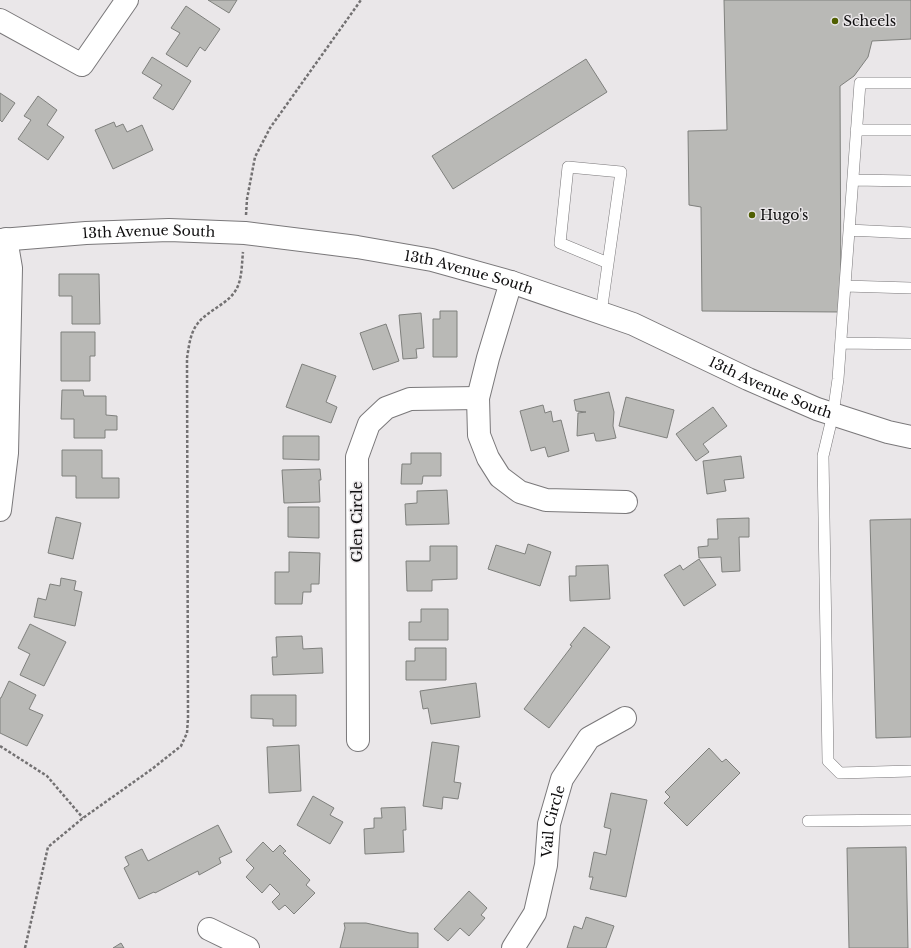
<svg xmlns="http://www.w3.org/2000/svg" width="911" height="948" viewBox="0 0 911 948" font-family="'Libre Baskerville',serif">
	<rect width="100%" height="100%" fill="#eae7e9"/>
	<path fill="#b9b9b6" stroke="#7f807d" d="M208 0H237L229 13Z
		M724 0H911V39L872 41 868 57 854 76 840 86 841 312 702 311 701 207 689 205 688 131 727 130Z
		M186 6 220 29 205 51 200 47 187 67 166 54 180 33 171 28Z
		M152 57 191 81 173 110 153 98 162 85 142 73Z
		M586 59 607 92 453 189 432 156Z
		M0 93 15 103 2 122 0 120Z
		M38 96 57 110 47 125 64 137 48 160 18 139 31 120 24 116Z
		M114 122 116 127 123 124 127 132 142 125 153 150 113 169 95 130Z
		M59 274H99L100 324H72V296H59Z
		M440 311H457V357H433V319H440Z
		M421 313 424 348 416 349 417 358 403 359 399 315Z
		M386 324 399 361 373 370 360 333Z
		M61 332H95V356H90V381H61Z
		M302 364 336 376 326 402 337 407 331 423 286 407Z
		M62 390H83L84 396H106V415L117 416V430H105V438H74V419H61Z
		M609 392 614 412 613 426 616 438 600 441H596L594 433 577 436 578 413 586 412 576 411 574 400Z
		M626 397 674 410 667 438 619 426Z
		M543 405 545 413 551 411 553 422 561 420 569 451 548 457 545 447 531 451 520 411Z
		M713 407 727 426 703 444 709 452 696 461 676 434Z
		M283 436H319V460L283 459Z
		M62 450H102V478H119V498H76V476H62Z
		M411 453H441V476H423L422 484H401L402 464H411Z
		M741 456 744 478 724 480 726 491 707 494 703 461Z
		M320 469 321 480H319L320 502 284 503 282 470Z
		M447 490 449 524 406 525 405 504 417 503V491Z
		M288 507H319V538L288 537Z
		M56 517 81 523 73 559 48 553Z
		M749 518V537H739L740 571 722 572 721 557 699 558 698 547 708 546V539H718L717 519Z
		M911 519V737L876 738 870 520Z
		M528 544 551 552 540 586 488 569 496 545 525 554Z
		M430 546H457V579L432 580V591H407L406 561H430Z
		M289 552 320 553 319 584H311V592H303L302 604H275V572H289Z
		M699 559 716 585 684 606 664 575 680 565 683 570Z
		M608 565 610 599 570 601 569 576H576V566Z
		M61 578 76 581 74 590 82 592 75 626 34 617 38 598 46 600 50 584 60 586Z
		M421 609H448V640H409V622H421Z
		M30 624 66 642 44 686 20 675 30 654 18 648Z
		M584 627 610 647 549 728 524 709 572 646 570 645Z
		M302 636 303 649 322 648 323 673 273 675 272 657H277L276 637Z
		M415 648H446V680H406V661H415Z
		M9 681 36 695 29 709 43 715 27 746 0 733V698H1Z
		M476 683 480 717 431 724 428 708 423 709 420 691Z
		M251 695H296V726H273V719L251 718Z
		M432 742 459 746 454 782 461 783 458 799 443 797 442 809 423 806Z
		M299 745 301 791 269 793 267 747Z
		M709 748 722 762 726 759 740 773 687 826 664 803 670 797 665 792Z
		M611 793 647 800 626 897 590 889 593 877H589L594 852 606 855 611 829 604 827Z
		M313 796 334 808 330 815 343 822 330 844 297 825Z
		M405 807 406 830H403L404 852 365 854 364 829 374 828V818H382L381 808Z
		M218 825 232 852 219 858 221 863 199 875 198 871 155 893 154 892 139 899 124 868 129 865 125 857 142 849 148 861Z
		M263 842 273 852 280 845 286 851 283 853 310 880 306 885 315 893 294 914 285 905 279 910 272 902 280 894 270 884 262 893 246 877 254 868 246 860Z
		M906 847 908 948H849L847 848Z
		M469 891 487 908 481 915 485 918 469 936 460 928 448 941 434 929Z
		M586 917 614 926 606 948H567L574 926 582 929Z
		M344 923H366L410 933H418V948H340L345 928Z
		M121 943 124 948H113Z"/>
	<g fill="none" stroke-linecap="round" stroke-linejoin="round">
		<defs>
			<path id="service" d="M911 83H860L838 379 833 414 823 456 828 761 840 773 911 771
				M856 130H911
				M853 180 911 181
				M849 230 911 233
				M845 286 911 288
				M601 313 621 172 568 167 560 243 608 263
				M841 343 911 344
				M808 821 911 820"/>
			<g id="minor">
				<path d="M0 20 82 65 127 0"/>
				<path d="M511 282 488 358 478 398 479 435 488 458 500 477 520 492 546 500 626 502"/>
				<path d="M0 510 7 453 11 268 6 239"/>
				<path d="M358 740 357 457 369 424 386 408 410 399 478 398"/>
				<path d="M209 929 248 948"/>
				<path id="s1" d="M513 948 535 913 546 865 549 824 562 779 589 738 625 718"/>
			</g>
			<g id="tertiary">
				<path id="s2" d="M0 240 86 233 169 230 245 233 357 247 432 260 511 282 633 324 748 379 817 409 888 432 911 437"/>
			</g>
		</defs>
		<use href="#service" stroke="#7a787a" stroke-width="12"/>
		<use href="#minor" stroke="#7a787a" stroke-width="24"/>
		<use href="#tertiary" stroke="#7a787a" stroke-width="24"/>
		<path stroke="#737172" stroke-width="2.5" stroke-dasharray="3 2" stroke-linecap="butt" d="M246 215 247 199 255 157 270 128 361 0
			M0 746 47 776 83 818
			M25 948 48 847 83 818 152 769 181 746 187 733 188 718 187 358C189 346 190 333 198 323 210 308 233 303 239 283 242 274 242 261 243 252"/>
		<use href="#service" stroke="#fff" stroke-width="11"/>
		<use href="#minor" stroke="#fff" stroke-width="22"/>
		<use href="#tertiary" stroke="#fff" stroke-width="22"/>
	</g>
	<g fill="#505f01" stroke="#eae7e9" stroke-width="1.5">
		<circle cx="835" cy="21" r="4"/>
		<circle cx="752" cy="215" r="4"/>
	</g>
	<g text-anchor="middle" stroke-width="3" stroke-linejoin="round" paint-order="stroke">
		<g font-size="14" fill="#0e0d0e" stroke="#eae7e9" text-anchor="start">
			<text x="843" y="26">Scheels</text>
			<text x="760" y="220">Hugo's</text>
		</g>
		<g font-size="14" fill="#0e0d0e" stroke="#eae7e9">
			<text dy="5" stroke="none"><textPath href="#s2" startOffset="149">13th Avenue South</textPath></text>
			<text dy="5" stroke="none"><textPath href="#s2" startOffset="473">13th Avenue South</textPath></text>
			<text dy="5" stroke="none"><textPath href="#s2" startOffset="797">13th Avenue South</textPath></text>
			<text transform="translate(357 522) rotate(-90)" y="5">Glen Circle</text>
			<text dy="5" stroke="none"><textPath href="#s1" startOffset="135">Vail Circle</textPath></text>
		</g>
	</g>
</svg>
